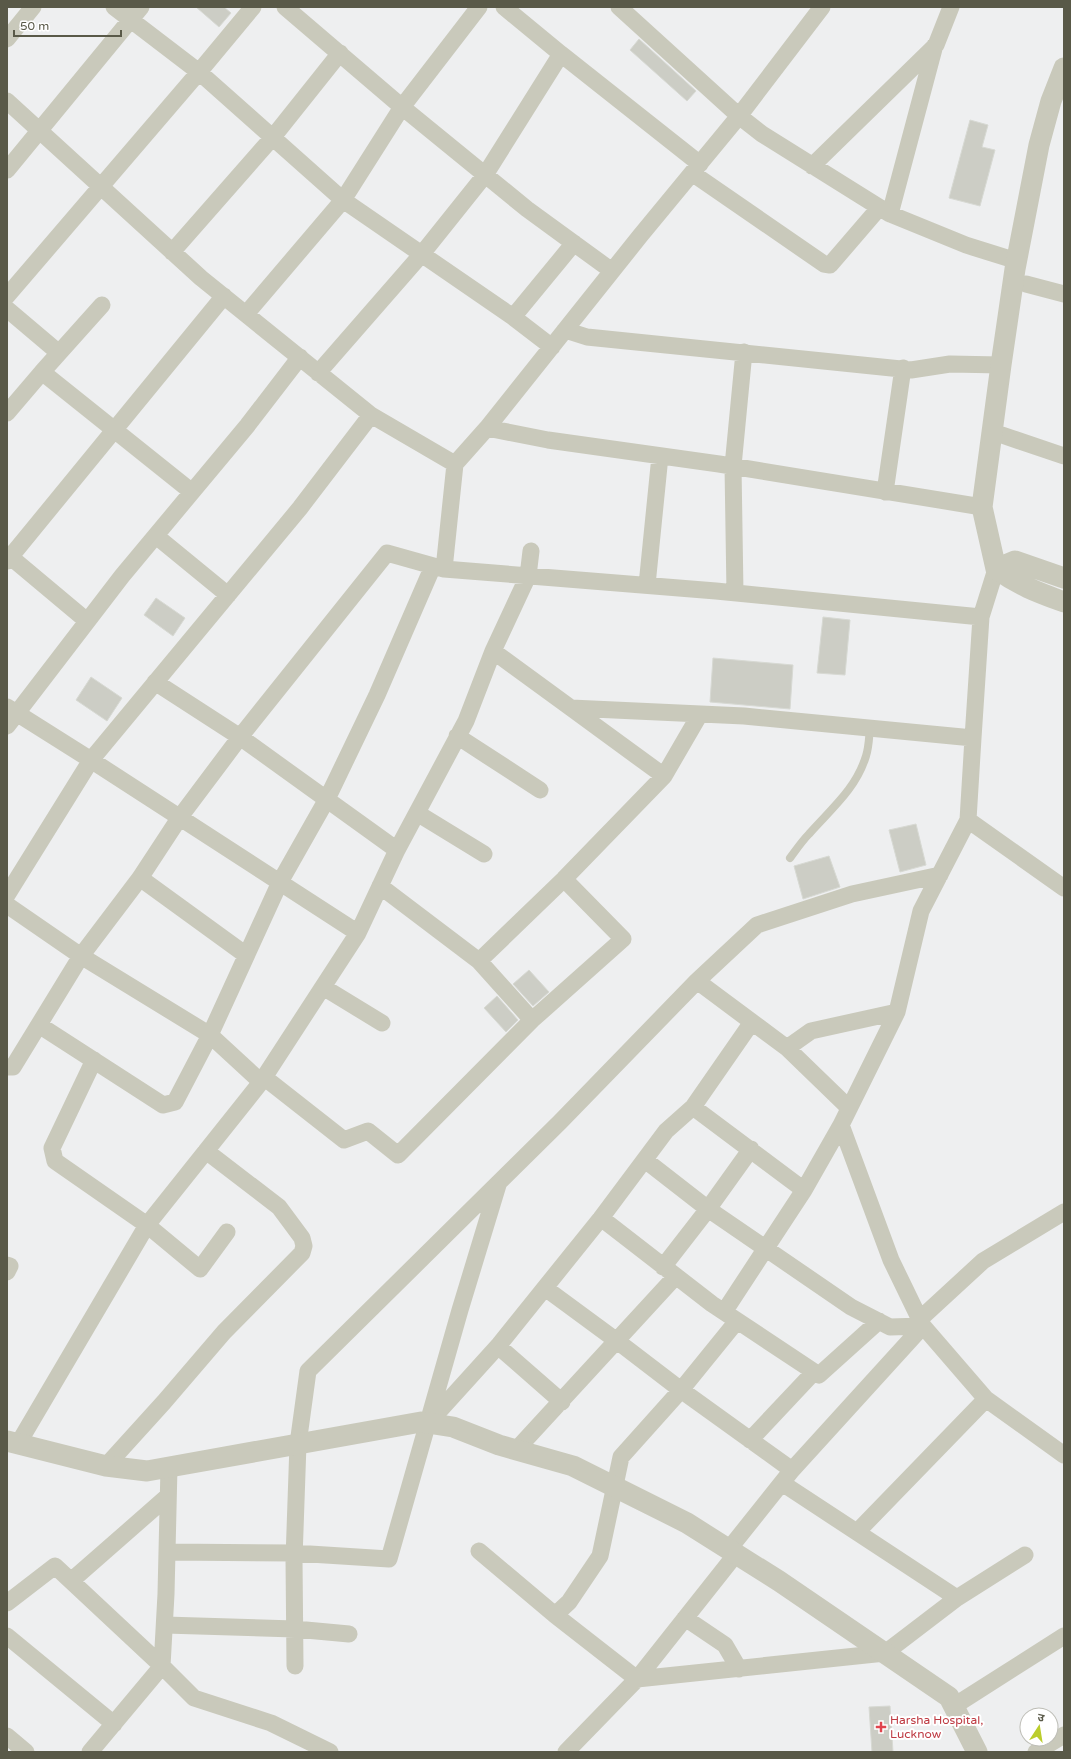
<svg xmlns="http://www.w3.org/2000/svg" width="1071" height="1759" viewBox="0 0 1071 1759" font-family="'Varela Round','Noto Sans Devanagari',sans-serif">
	<rect width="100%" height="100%" fill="#eeeff0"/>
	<path fill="#cccdc5" stroke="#d7d9d3" d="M196 7H224L231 13 219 27Z
		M639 39 696 91 687 101 630 50Z
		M970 120 988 125 982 147 995 150 980 206 949 198Z
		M156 598 185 618 173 636 144 615Z
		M823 617 850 620 845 675 817 673Z
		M713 658 793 665 790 709 710 702Z
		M91 677 122 698 107 721 76 700Z
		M916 824 926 865 900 872 889 830Z
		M829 856 840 887 803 899 794 866Z
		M529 970 549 992 533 1006 513 984Z
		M497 996 518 1020 506 1032 484 1008Z
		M890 1706 893 1752H872L869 1707Z"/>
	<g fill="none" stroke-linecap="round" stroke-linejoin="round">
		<path stroke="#c9c9bb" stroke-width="8" d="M790 858C796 850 802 841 809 834 831 809 856 789 866 756 869 747 869 737 870 728"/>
		<path stroke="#c9c9bb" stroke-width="17" d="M114 7 199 72 253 7
			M285 7 402 107 527 209 612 271
			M504 7 561 54
			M619 7 739 116 762 134 890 214 966 245 1017 261
			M7 39 33 7
			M7 101 201 278 371 415
			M812 166 936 45 951 7
			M7 170 141 7
			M692 173 824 264 830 265 879 208
			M890 214 935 45
			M172 252 273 137 340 53
			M1026 284 1064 294
			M7 296 199 72 343 200 513 317 552 347
			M7 309 59 353 42 372 192 492
			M246 314 343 200 402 107 479 7
			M513 317 574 243
			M565 330 587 337 911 370 950 364 1001 365
			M59 353 102 305
			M318 373 421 255 485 175 561 54 700 164
			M7 413 42 372
			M487 428 640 236 739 116 822 7
			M1002 435 1064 456
			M455 464 444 569 716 591 981 617 996 569
			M885 492 903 368
			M156 536 228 595
			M531 551 528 576 493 651 571 708 744 716 973 738 981 617
			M7 554 87 621
			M7 561 224 296
			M433 566 377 695 327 799 280 882 210 1035 81 956 140 878 180 817 240 737 387 553 444 569
			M647 585 660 456
			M735 593 733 466 744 352
			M155 682 240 737 397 850 358 933
			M7 707 91 760 7 895
			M571 708 664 776 700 714
			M7 726 122 576 247 426 300 357
			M457 736 540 790
			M417 813 484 854
			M968 820 1064 888
			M397 850 466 721 493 651
			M140 878 246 955
			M380 886 479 961
			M7 905 81 956 13 1067H7
			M697 981 757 925 852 894 940 875
			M323 987 382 1023
			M897 1012 841 1125 891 1260 923 1326 986 1399 1064 1455
			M532 1020 623 939 564 879
			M39 1025 163 1105 175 1102 210 1035 261 1082
			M787 1048 849 1108
			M94 1060 52 1148 55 1161 147 1225 200 1269 227 1232
			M265 1078 344 1140 368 1131 398 1155 532 1020 479 961 564 879 664 776
			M693 1107 804 1190
			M645 1160 708 1209 851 1307 890 1327 923 1326
			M601 1218 712 1304 819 1375 879 1321
			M7 1265 10 1266 7 1272
			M663 1267 708 1209 751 1149
			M545 1288 617 1341 681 1390 792 1470 729 1549
			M724 1312 804 1190 841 1125
			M920 1319 983 1261 1064 1212
			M498 1346 562 1402
			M431 1420 498 1346 601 1218 666 1131 693 1107 752 1022
			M750 1440 814 1372
			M18 1444 147 1225 261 1082 358 933 91 760 300 508 371 415 455 464 487 428 548 440 719 464 982 507
			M516 1450 676 1276
			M106 1466 164 1402 224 1332 302 1253 304 1246 302 1238 279 1207 206 1151
			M169 1467 166 1594 162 1666 194 1698 271 1723 330 1752
			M792 1470 923 1326
			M857 1532 986 1399
			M479 1551 555 1615 637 1679 885 1653 957 1598 782 1483
			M167 1552 294 1553 389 1559 460 1310 498 1185
			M71 1581 168 1496
			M957 1598 1025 1555
			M7 1603 55 1566 162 1666 90 1752
			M555 1615 569 1602 600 1556 621 1457 681 1390 737 1321
			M685 1618 725 1645 739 1669
			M165 1625 295 1629 349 1634
			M7 1636 114 1724
			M295 1666 294 1559 298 1444 308 1371 560 1122 697 981 787 1048 811 1031 897 1012 921 911 968 820 973 738
			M954 1706 1064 1636
			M7 1736 26 1752
			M566 1752 637 1679 736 1554
			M1036 1752 1064 1735"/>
		<path stroke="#c9c9bb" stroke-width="21" d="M1064 68 1051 101 1039 145 1015 269 1001 365 982 507 996 569C1020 586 1037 592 1064 602
			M996 569 1015 561 1064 578
			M7 1441 106 1466 147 1471 421 1422 453 1427 499 1445 573 1466 687 1523 779 1581 949 1697 977 1752"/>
	</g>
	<path fill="#e0444e" stroke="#fff" stroke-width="1.5" d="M879 1721h4v4h4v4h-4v4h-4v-4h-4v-4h4z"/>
	<g text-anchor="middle" stroke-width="4" stroke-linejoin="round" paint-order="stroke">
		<g font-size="12" fill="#be3a42" stroke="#fff" text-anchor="start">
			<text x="890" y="1724">Harsha Hospital,<tspan x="890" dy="14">Lucknow</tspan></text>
		</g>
	</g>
	<rect width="1071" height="1759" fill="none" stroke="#595948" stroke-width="16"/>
	<g transform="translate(1039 1727) rotate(12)"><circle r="19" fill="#ffffff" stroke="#bdbdb6"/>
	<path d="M0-3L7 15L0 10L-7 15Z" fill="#bbcd2c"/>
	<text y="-6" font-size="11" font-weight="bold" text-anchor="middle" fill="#595948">उ</text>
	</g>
	<path d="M14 30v6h107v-6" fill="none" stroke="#595948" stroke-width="2"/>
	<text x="20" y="30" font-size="12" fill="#595948" stroke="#ffffff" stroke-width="3" paint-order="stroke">50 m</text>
</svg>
